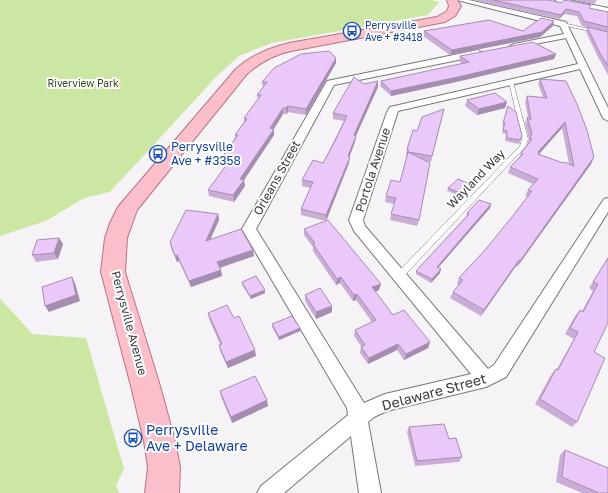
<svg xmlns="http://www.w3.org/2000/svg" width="608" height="493" viewBox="0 0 608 493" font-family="'Golos Text',sans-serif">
	<rect width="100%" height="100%" fill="#f6f3f7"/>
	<path fill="#cce6a3" d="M0 0H431L439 2 428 15 272 43 239 56 218 75 110 192 84 198 46 221 0 236Z
		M0 298 32 334 86 338 124 469 116 485 119 493H0Z"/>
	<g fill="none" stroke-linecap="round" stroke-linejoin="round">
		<defs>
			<path id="lane" d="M563 23 608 33V35L562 25 561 24Z
				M509 81 513 82 528 139 526 146 402 278H396L395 276 396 274 520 146 522 139 509 82Z"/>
			<path id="street" d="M457 0H469L566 22 608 108V121L603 118 580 69 398 111 363 220 365 226 488 369 494 365 604 199 608 198V212L506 377 486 387 387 411 374 417 368 422 381 493H359L351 436 284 493H257L261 486 348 415 347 408 242 229 327 81 478 50 482 53 478 56 334 85 256 229 364 403 385 394 471 374 354 231 349 220 387 112 390 107 578 64 566 38 514 48 510 46 514 44 564 34 560 26Z
				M555 0H569L608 8V12L558 2Z"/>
			<path id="primary" d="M447 0H457L461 6 455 16 445 22 291 51C273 55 259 63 246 75L137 210 127 238 125 272 160 386 175 441 180 467 179 493H145L148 467 144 441 131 386 101 272 105 238 110 223 118 207 236 69C251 55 269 48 289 43L437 17 447 11 449 6Z"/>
		</defs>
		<use href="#lane" stroke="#79767a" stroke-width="1"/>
		<use href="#street" stroke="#79767a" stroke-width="2"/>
		<use href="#primary" stroke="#b57583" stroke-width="2"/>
		<use href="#lane" fill="#fff" fill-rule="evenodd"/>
		<use href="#street" fill="#fff" fill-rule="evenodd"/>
		<use href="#primary" fill="#fabfcb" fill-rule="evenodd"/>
	</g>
	<path fill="#c9add7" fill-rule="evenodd" d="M473 0H549L608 12V75L598 57 586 32 587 27 595 29 582 26 577 16 564 14 559 19Z
		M575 0H597L594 4Z
		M553 26 540 37 450 55 423 36 424 31H523Z
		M460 56 554 59 456 82 391 96 380 86 381 81 463 64 459 61Z
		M336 58V63L306 115 288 112 287 114H283L274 129V135L244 180 245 186 234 202 209 196 208 190 224 168 223 162 225 160 224 154 235 139V135L244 122V118L258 99 257 95 263 87 262 82Z
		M540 79 594 157 591 164 517 267 516 266 481 316 450 298 453 292 459 285 457 284 459 278 485 250 528 197 525 196 528 190 533 184 508 173 510 167 519 158 521 153 528 144 529 139 525 123 528 117 525 102 527 96 543 97 538 84ZM562 128 569 164 563 163 539 154Z
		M364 84 378 87 356 136 355 142 349 157V163L326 221 301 215V209L311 188 302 186V180L323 163 344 121 333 119V113Z
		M467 100 507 102 505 108 477 115 465 106Z
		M508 106 522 136 519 144 505 141 506 134 502 133 504 126H502Z
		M444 109 431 162 426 161 419 220 417 226 390 220 394 204 385 202 386 196 400 182 407 155 406 154 407 149 417 131Z
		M468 187 460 196 447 191 448 188Z
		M491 204 490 208 438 268 440 273 431 283 416 274V271L466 217 467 213Z
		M218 214 219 220 210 239 254 256 220 268 222 276 191 287 179 261 177 262 171 248 170 242Z
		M304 229 379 290 375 292 393 315 430 342 428 348 404 360 397 350 368 364 360 353 361 346 354 336 355 330 372 322 356 300 353 301 340 283 336 285 313 251V247L304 235Z
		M59 238 63 244 58 259 36 262 32 255Z
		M608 258 594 352 577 422 572 427 535 404 551 375 556 369H557L574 339 565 334 575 316 580 310 582 311 593 291 589 288Z
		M242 282 265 290V293L251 299 242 285Z
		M305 295 332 312 316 319 305 301Z
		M208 313 234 318 256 356 228 368 220 351 219 345 220 344 209 319Z
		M272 324 300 331 279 340 272 327Z
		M220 391 268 406 232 423 221 397Z
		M409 427 449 439 462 457 459 462 415 466 407 432Z
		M565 450 608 493H582L556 482 560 455Z"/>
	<path fill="#a48daf" d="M566 9 564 14 559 19 561 15Z
		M554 21 553 26 540 37 450 55 452 50 542 32Z
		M556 54 554 59 456 82 391 96V91Z
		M336 58V63L306 115V109Z
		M378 81V87L353 142 354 135Z
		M507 102 505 108 477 115 479 109Z
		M288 106V112L287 114 286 108Z
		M283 108V114L273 130 274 129V135L244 180 245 186 234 202 233 195 240 179Z
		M565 122 562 128 539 154 537 158 538 152Z
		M356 136 355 142 347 163 348 156Z
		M350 157 349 163 326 221V215Z
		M594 157 591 164 517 267 520 261Z
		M470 184 468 187 460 196 461 193Z
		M491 204 490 208 436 270 437 267Z
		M218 214 219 220 207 247 206 241Z
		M59 238 63 244 58 259 54 253Z
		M253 250 254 256 218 268 217 262Z
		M177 255 179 261 177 262 175 256Z
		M519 260 516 266 481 316 484 310Z
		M441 269 440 273 431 283 432 279Z
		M221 270 222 276 191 287 189 281Z
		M72 277 75 283 80 301 49 312 45 306Z
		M341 277 340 283 336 285 337 279Z
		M381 284 379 290 371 294 372 287Z
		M265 290V293L251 299 250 296Z
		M357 294 356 300 353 301 354 295Z
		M332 306V312L316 319V312Z
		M300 328V331L279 340V337Z
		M430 342 428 348 404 360 406 354Z
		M398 344 397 350 368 364 369 358Z
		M255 350 256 356 228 368 226 362Z
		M267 400 268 406 232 423 231 417Z"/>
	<path fill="#eac9fa" stroke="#a48daf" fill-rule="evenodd" d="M493 0H549L561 3 564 0 591 5 589 8 608 12V27L584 21 579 12 566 9 561 15Z
		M541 18 554 21 542 32 452 50 424 31 489 20 523 31Z
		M587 27 608 32V66L600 53Z
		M533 42 556 54 458 77 391 91 381 81 469 62 460 56Z
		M329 51 336 58 306 109 288 106 286 108H283L270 128 274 129 240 179 244 180 233 195 208 190 228 163 223 162 228 155 224 154 238 135H235L247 119 244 118 261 95H257L267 82H262L274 68 301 54Z
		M354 77 364 84 378 81 354 135 356 136 348 156 350 157 326 215 301 209 313 182 302 180 313 160 323 163 334 143 347 116 333 113Z
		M540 79 566 81 577 104 587 130 594 157 520 261 519 260 484 310 453 292 463 280 459 278 485 250 512 217 532 191 528 190 538 179 510 167 523 154 521 153 532 139H530L532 133 527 117 531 120 527 96 547 98ZM565 122 574 166 564 162 563 163 538 154 539 152H538Z
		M495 93 507 102 479 109 467 100Z
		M508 106 516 112 522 136 520 140 507 138V131L503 130 505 123H503Z
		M444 109 432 156 408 152V149H407L413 130 417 131 422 117Z
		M408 152 430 163 419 220 391 214 396 198 386 196 391 180 400 182Z
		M458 179 470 184 461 193 448 188Z
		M479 200 491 204 437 267 441 269 432 279 416 271 469 214 467 213Z
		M186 210 218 214 206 241 241 229 253 250 217 262 221 270 189 281 177 255 175 256 170 242Z
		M328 220 381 284 372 287 393 315 404 310 430 342 406 354 398 344 369 358 361 347 365 345 355 330 376 320 357 294 354 295 341 277 337 279 313 244 315 243 304 229Z
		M59 238 54 253 32 255 37 240Z
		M608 258V323L594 352 605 358 577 422 540 399 556 369 558 370 578 332 570 328 580 310 583 312 598 284 593 282Z
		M256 276 265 290 250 296 242 282Z
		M72 277 76 295 45 306 42 287Z
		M320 288 332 306 316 312 305 295Z
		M227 305 234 318 239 316 255 350 226 362 219 345 222 344 208 313Z
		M292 316 300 328 279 337 272 324Z
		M255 376 267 400 231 417 220 391Z
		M444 424 449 439 456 438 462 457 417 461 409 427Z
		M565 450 608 468V493H599L562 477Z"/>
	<defs>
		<symbol id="bus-ring" viewBox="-11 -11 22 22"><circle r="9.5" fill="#fff" stroke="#1a4fb4" stroke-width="1.5"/><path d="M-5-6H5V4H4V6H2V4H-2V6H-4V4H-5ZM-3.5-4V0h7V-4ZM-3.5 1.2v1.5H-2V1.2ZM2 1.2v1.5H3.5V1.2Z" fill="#1a4fb4"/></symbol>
	</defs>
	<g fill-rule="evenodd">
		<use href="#bus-ring" x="342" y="21" width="20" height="20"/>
		<use href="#bus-ring" x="148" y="144" width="20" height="20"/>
		<use href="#bus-ring" x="123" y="428" width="20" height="20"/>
	</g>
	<g text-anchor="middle" stroke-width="4" stroke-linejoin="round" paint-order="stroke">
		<g font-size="10" fill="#164399" stroke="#fff" text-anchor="start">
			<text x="365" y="29">Perrysville<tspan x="365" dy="12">Ave + #3418</tspan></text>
		</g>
		<g font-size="10" fill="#364616" stroke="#fff">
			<text x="83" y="87">Riverview Park</text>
		</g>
		<g font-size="12" fill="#164399" stroke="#fff" text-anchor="start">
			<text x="171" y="151">Perrysville<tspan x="171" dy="14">Ave + #3358</tspan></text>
		</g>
		<g font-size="12" fill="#3c3a3c" stroke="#fff">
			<text transform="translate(373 170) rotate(-72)" y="4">Portola Avenue</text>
			<text transform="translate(277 178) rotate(-61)" y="4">Orleans Street</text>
			<text transform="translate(476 179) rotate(-46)" y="4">Wayland Way</text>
			<text transform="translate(129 323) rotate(75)" y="4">Perrysville Avenue</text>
		</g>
		<g font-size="14" fill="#3c3a3c" stroke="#fff">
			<text transform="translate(434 392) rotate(-15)" y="5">Delaware Street</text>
		</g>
		<g font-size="14" fill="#164399" stroke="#fff" text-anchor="start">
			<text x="146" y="435">Perrysville<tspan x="146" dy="16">Ave + Delaware</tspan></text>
		</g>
	</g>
</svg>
